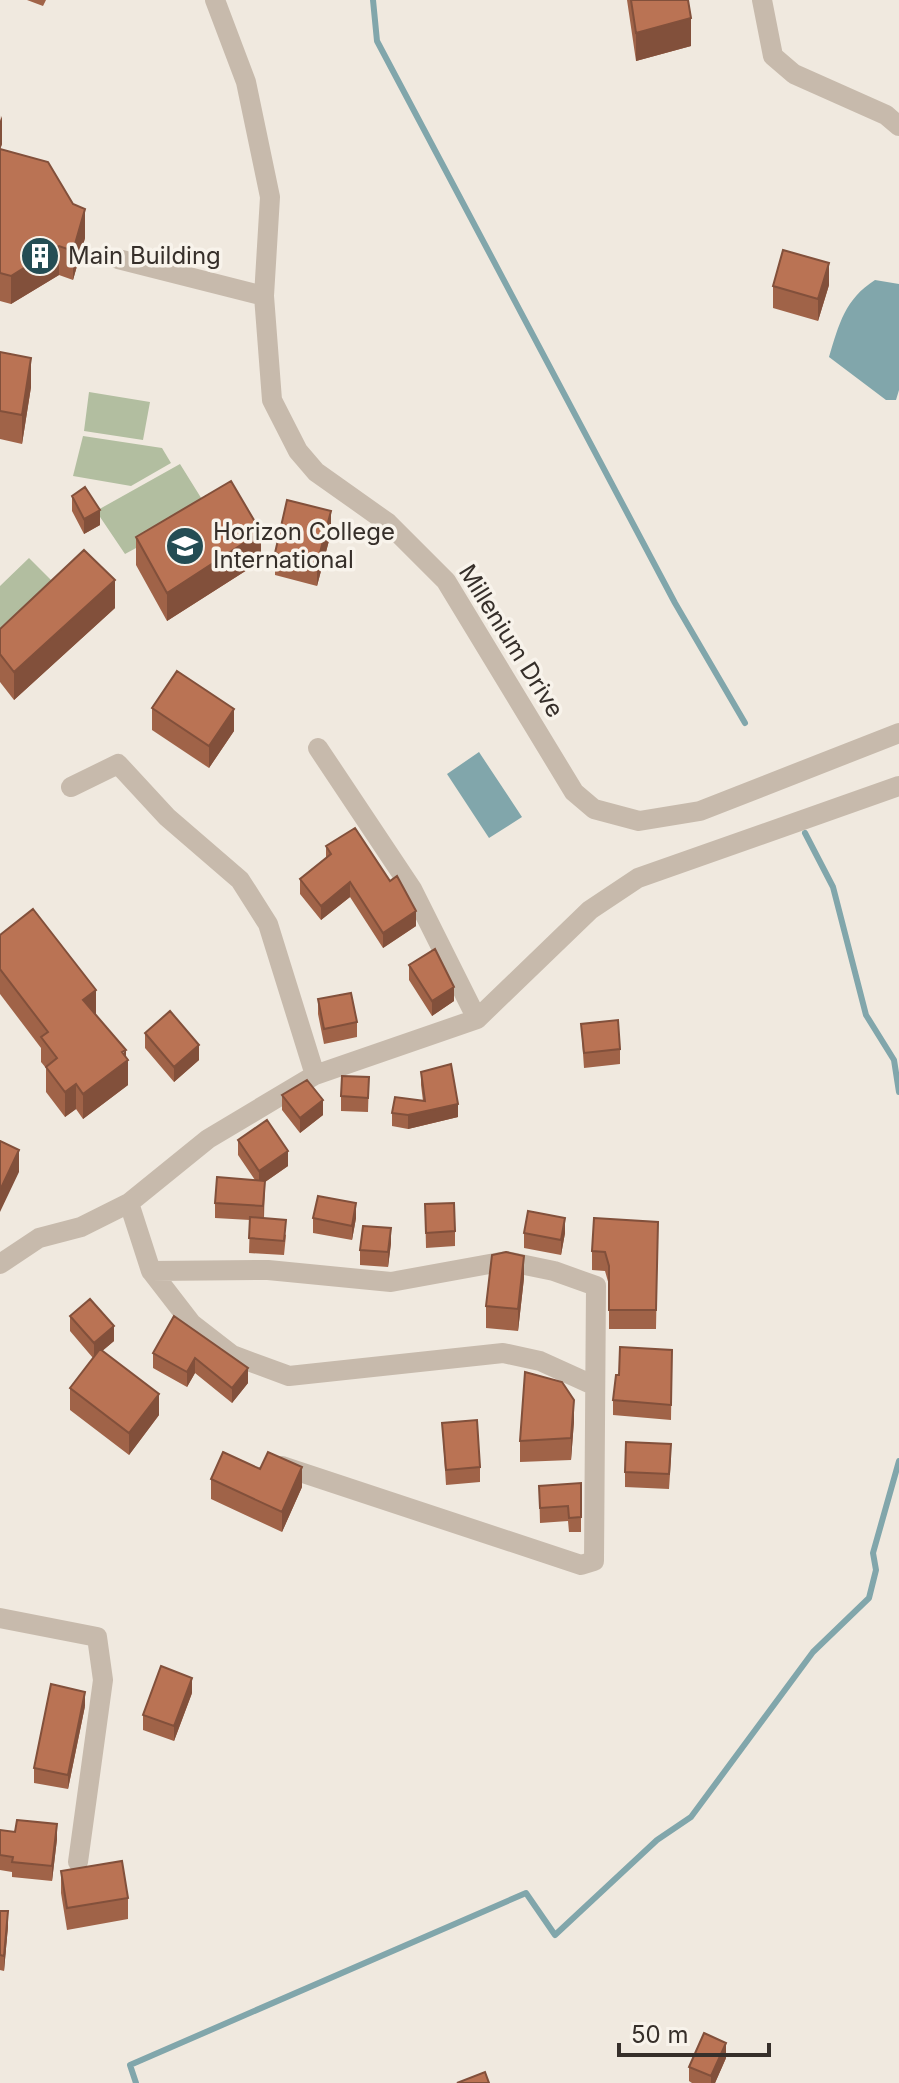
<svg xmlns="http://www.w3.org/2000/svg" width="899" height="2083" viewBox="0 0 899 2083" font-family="Inter,sans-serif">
	<rect width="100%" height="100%" fill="#f0e9df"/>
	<path fill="#b2bea0" d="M89 392 150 402 143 440 84 431Z
		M83 436 162 448 171 463 131 486 73 476Z
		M180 464 208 509 125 554 96 511Z
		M29 558 60 589 0 645V586Z"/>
	<path fill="#81a6ab" d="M875 280 899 284V390L896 400H886L829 357C839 324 845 299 875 280Z
		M479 752 522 817 489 838 447 774Z"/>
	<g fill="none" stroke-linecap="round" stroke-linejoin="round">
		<path stroke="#81a6ab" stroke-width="6" d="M373 0 377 41 675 603 745 723
			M805 833 833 887 866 1015 894 1060 899 1092
			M136 2083 130 2065 526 1893 555 1935 657 1840 691 1817 813 1652 869 1598 876 1570 873 1553 899 1461"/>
		<path stroke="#c7baac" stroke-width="20" d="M215 0 246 82 270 197 264 296 272 400 298 451 316 472 388 523 446 581 574 792 594 809 639 821 700 811 899 733
			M762 0 773 56 794 74 886 115 899 126
			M118 259 264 296
			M318 748 412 889 477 1019
			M71 787 118 764 167 817 240 880 268 924 315 1075
			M129 1203 151 1271 268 1270 391 1282 506 1261 554 1271 596 1286 594 1561 581 1565 282 1466
			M0 1264 39 1238 81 1227 129 1203 208 1139 315 1075 477 1019 590 910 638 878 899 786
			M151 1271 192 1324 232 1355 289 1376 503 1353 540 1361 593 1385
			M0 1618 97 1637 103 1680 78 1862"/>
	</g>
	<path fill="#a06348" d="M27 0H46L43 6Z
		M627 0H688L691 46 636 61Z
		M0 115 2 144 0 149 85 238 73 280 59 275 11 304 0 301Z
		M829 285 818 321 773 308V286Z
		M0 352 31 387 22 444 0 439Z
		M72 496 100 525 84 534 72 511Z
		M331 533 317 586 275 575V553Z
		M136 537 261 561 167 621 136 565Z
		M115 608 14 700 0 682V629Z
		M152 708 234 731 209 768 152 730Z
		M326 846 416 926 383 948 350 897 321 920 300 894V879L326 858Z
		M0 935 96 1015 126 1057 128 1085 83 1119 76 1109 65 1117 46 1092V1068L41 1062V1048L0 994Z
		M409 965 454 1001 432 1016 409 980Z
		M318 999 357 1022V1037L324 1044 318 1014Z
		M581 1024 620 1049V1064L584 1068Z
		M145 1033 199 1060 174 1082 145 1048Z
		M421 1072 458 1117 408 1129 392 1126V1113L423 1101 421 1085Z
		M369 1077 368 1112 341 1111V1096Z
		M282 1095 323 1115 300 1133 282 1110Z
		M238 1140 288 1166 265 1182 264 1218 286 1235 284 1255 249 1253 250 1220 215 1218V1203L255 1180 238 1155Z
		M425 1204 455 1231V1246L426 1248Z
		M313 1218H356L352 1240 313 1233Z
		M658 1222 656 1329H609V1285L605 1271 592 1270V1251Z
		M524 1233H565L561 1255 524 1248Z
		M391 1243 388 1267 360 1265V1250Z
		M524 1278 518 1331 486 1328V1306Z
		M70 1316 114 1341 102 1351 159 1415 129 1455 70 1410V1388L93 1358 70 1331Z
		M174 1316 248 1383 232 1403 195 1373 187 1387 153 1368V1353Z
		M672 1350 671 1420 613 1415V1400L619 1375Z
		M574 1421 571 1460 520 1462V1441Z
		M442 1423 480 1467V1482L446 1485Z
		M671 1459 669 1489 625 1487V1472Z
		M211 1479 302 1487 282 1532 211 1499Z
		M581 1483V1532H569L568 1521 540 1523 539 1486Z
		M192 1693 174 1741 143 1730V1715Z
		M85 1706 68 1789 34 1783V1768Z
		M0 1830 57 1839 52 1881 12 1877V1872L0 1870Z
		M61 1871 128 1898V1919L67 1930 61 1893Z
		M0 1911 8 1926 4 1971 0 1970Z
		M726 2058 715 2083H692L689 2081V2067Z"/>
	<path fill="#82503b" d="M691 18V46L636 61V33Z
		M2 116V144L0 150V121Z
		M85 209V238L73 280V251Z
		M59 246V275L11 304V276Z
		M829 263V285L818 321V299Z
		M31 358V387L22 444V415Z
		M100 510V525L84 534V519Z
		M331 511V533L317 586V564Z
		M261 532V561L167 621V593Z
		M115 580V608L14 700V672Z
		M234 709V731L209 768V746Z
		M350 882V897L321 920V906Z
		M416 911V926L383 948V933Z
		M454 987V1001L432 1016V1001Z
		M96 990V1016L83 1000Z
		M199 1045V1060L174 1082V1067Z
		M126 1050V1062L128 1060V1085L83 1119V1094Z
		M76 1084V1109L65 1117V1092Z
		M323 1100V1115L300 1133V1118Z
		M458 1104V1117L408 1129V1115Z
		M19 1150V1172L0 1212V1190Z
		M288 1151V1166L265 1182 263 1221V1206L259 1186V1171Z
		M356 1203V1218L352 1240V1226Z
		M565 1218V1233L561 1255V1240Z
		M391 1228V1243L388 1267V1252Z
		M524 1256V1278L518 1331V1309Z
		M114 1326V1341L94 1358V1343Z
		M195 1358V1373L187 1387V1372Z
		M248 1368V1383L232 1403V1388Z
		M159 1394V1415L129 1455V1433Z
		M574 1400V1421L571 1460V1438Z
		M302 1467V1487L282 1532V1512Z
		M192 1678V1693L174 1741V1726Z
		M85 1692V1706L68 1789V1775Z
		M57 1824V1839L52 1881V1866Z
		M8 1911V1926L4 1971V1956Z
		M726 2043V2058L715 2083H711V2076Z"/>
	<path fill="#ba7354" stroke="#82503b" stroke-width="2" d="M631 0H688L691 18 636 33Z
		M0 149 48 162 73 204 85 209 73 251 59 246 11 276 0 273Z
		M783 250 829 263 818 299 773 286Z
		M0 352 31 358 22 415 0 411Z
		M231 481 261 532 167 593 136 537Z
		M85 487 100 510 84 519 72 496Z
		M287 500 331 511 317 564 275 553Z
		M84 550 115 580 14 672 0 654V629Z
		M177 671 234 709 209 746 152 708Z
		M355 828 390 881 397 876 416 911 383 933 350 882 321 906 300 879 331 854 326 846Z
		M33 909 96 990 83 1000 126 1050 122 1052 128 1060 83 1094 76 1084 65 1092 46 1067 57 1058 41 1037 48 1032 0 969V935Z
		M435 949 454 987 432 1001 409 965Z
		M351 993 357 1022 324 1029 318 999Z
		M170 1011 199 1045 174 1067 145 1033Z
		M618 1020 620 1049 584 1053 581 1024Z
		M451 1064 458 1104 408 1115 392 1113 395 1097 425 1101 421 1072Z
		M342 1076 369 1077 368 1098 341 1096Z
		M307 1080 323 1100 300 1118 282 1095Z
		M267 1120 288 1151 259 1171 238 1140Z
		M0 1141 19 1150 0 1190Z
		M217 1177 265 1181 263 1206 215 1203Z
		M318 1196 356 1203 352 1226 313 1218Z
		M454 1203 455 1231 426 1233 425 1204Z
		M528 1211 565 1218 561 1240 524 1233Z
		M250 1217 286 1220 284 1241 249 1238Z
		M594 1218 658 1222 656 1310H609V1266L605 1252 592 1251Z
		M363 1226 391 1228 388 1252 360 1250Z
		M506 1252 524 1256 518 1309 486 1306 492 1255Z
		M90 1299 114 1326 94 1343 70 1316Z
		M174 1316 248 1368 232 1388 195 1358 187 1372 153 1353Z
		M620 1347 672 1350 671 1405 613 1400 616 1375H619Z
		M100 1349 159 1394 129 1433 70 1388Z
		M525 1372 562 1382 574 1400 571 1438 520 1441Z
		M477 1420 480 1467 446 1470 442 1423Z
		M626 1442 671 1444 669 1474 625 1472Z
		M223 1452 260 1469 268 1452 302 1467 282 1512 211 1479Z
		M581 1483V1517L569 1518 568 1506 540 1508 539 1486Z
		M161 1666 192 1678 174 1726 143 1715Z
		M51 1684 85 1692 68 1775 34 1768Z
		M17 1820 57 1824 52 1866 12 1862 13 1857 0 1855V1830L15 1832Z
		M122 1861 128 1898 67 1908 61 1871Z
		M0 1911H8L4 1956 0 1955Z
		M704 2033 726 2043 711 2076 689 2067Z
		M485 2072 489 2083H457Z"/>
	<defs>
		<symbol id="building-disc" viewBox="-11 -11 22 22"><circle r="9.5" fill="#244d54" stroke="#f8f3eb"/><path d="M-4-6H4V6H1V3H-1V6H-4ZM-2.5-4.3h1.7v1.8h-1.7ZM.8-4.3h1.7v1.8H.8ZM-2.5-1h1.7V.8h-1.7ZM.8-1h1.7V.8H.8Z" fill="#fff"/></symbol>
		<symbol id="school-disc" viewBox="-11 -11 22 22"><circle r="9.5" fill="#244d54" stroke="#f8f3eb"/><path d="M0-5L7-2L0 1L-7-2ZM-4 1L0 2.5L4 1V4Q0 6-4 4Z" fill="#fff"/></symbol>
	</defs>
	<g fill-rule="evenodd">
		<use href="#building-disc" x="18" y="234" width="44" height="44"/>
		<use href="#school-disc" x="163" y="524" width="44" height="44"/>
	</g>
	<g text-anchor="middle" stroke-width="7" stroke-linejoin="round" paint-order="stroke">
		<g font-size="24" fill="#362f2a" stroke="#f8f3eb" text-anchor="start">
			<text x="68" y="264">Main Building</text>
			<text x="213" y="540">Horizon College<tspan x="213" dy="28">International</tspan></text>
		</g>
		<g font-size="24" fill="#362f2a" stroke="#f8f3eb">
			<text transform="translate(511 641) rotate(58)" y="8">Millenium Drive</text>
		</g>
	</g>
	<path d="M619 2043v12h150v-12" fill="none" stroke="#362f2a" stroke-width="4"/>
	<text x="631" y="2043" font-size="24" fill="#362f2a" stroke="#f8f3eb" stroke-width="6" paint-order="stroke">50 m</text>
</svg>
